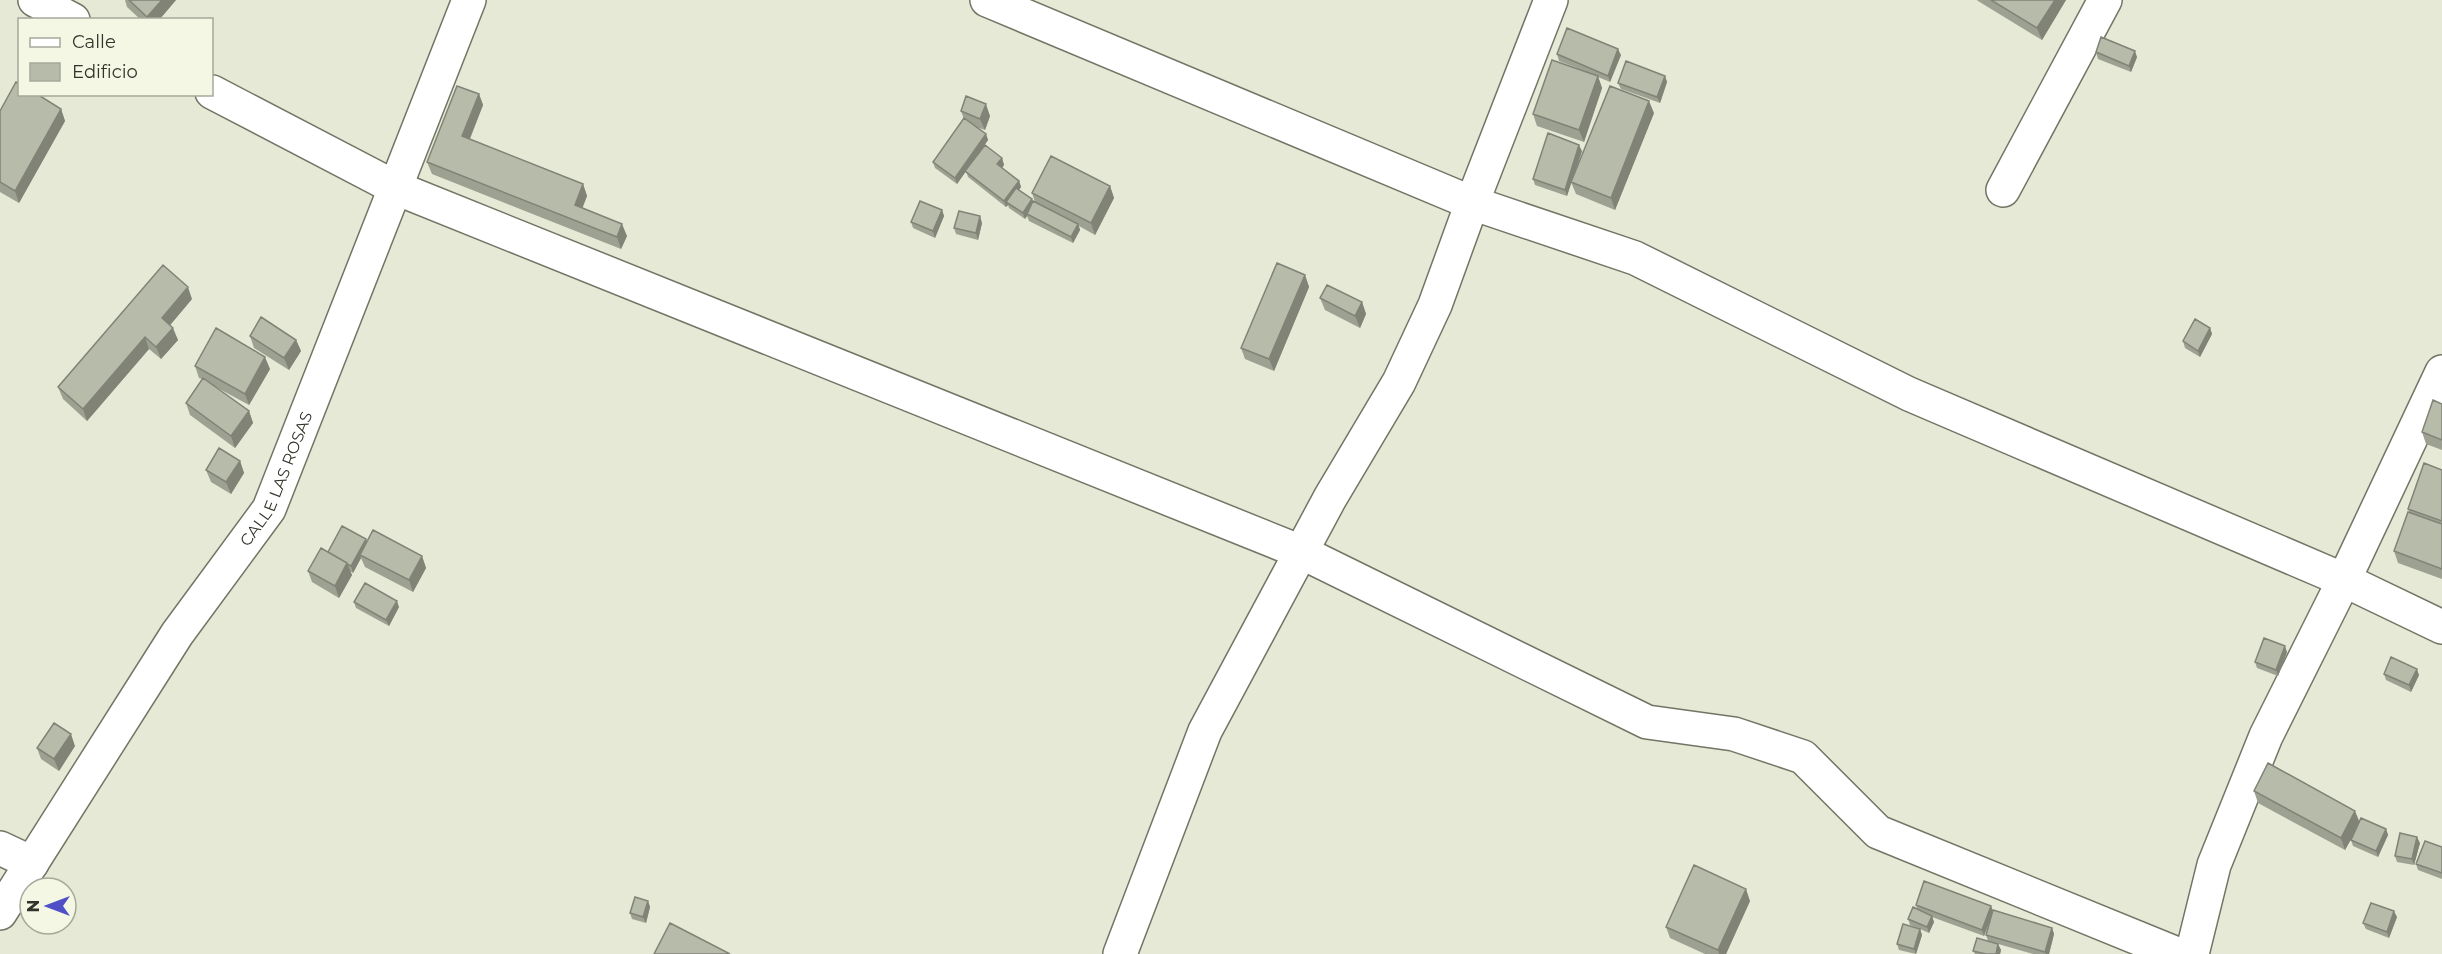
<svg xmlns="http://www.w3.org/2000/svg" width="2442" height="954" viewBox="0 0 2442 954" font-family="Montserrat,sans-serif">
	<rect width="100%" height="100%" fill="#e5e9d6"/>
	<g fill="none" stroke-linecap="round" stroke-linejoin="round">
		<defs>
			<g id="minor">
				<path d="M35 0 73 20"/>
				<path d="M987 0 1472 203 1435 305 1399 382 1330 498 1205 731 1120 954"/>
				<path d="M1551 0 1472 203 1635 258 1909 394 2344 580 2442 627"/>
				<path d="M212 92 396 188 1301 552 1647 722 1734 734 1803 757 1878 832 2177 954"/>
				<path d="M2003 190 2105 0"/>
				<path d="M0 848 32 863"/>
				<path id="s1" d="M0 913 177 634 269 509 469 0"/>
				<path d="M2192 954 2214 865 2266 736 2344 580 2442 372"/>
			</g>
		</defs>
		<use href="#minor" stroke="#717564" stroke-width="36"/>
		<use href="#minor" stroke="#fff" stroke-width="33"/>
	</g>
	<path fill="#9da191" d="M125 0H176L159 20H141L127 7Z
		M1977 0H2066L2042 40 1978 1Z
		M2096 52 2137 57 2131 72 2098 59Z
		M1557 54 1621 55 1610 82 1598 77 1602 88 1584 142 1537 126 1533 114 1585 71 1559 61Z
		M1665 76 1667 82 1660 103 1621 89 1618 83Z
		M479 94 483 105 470 139 583 184 587 196 582 208 627 236 621 249 432 174 427 162Z
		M61 109 65 121 19 203 0 192V111Z
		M961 111 990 116 985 130 976 127 986 134 988 140 975 159 1002 158 1004 165 1002 168 1019 181 1021 187 1019 190 1032 199 1033 202H1035L1032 193 1110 186 1114 198 1095 235 1079 226 1080 230 1073 243 1029 221 1027 216 1025 219 1009 208 1008 205 1006 207 968 177 966 171 957 184 935 168 933 162 964 119Z
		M1654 113 1615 210 1576 194 1571 182 1567 196 1535 185 1533 179 1582 151 1572 181Z
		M942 210 944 216 935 238 913 228 911 222Z
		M982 223 978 240 956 234 954 228Z
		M1305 275 1309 287 1274 371 1245 359 1241 348Z
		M1320 298 1362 302 1366 314 1360 328 1325 310Z
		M192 299 170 325 178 340 161 359 149 349 87 421 63 399 58 387Z
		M2210 328 2212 334 2200 357 2185 348 2183 341Z
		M250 336 296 340 301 351 289 370 254 348Z
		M195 366 270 369 249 405 212 385 249 411 253 423 235 448 190 415 186 403 202 379 199 378Z
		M2442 404V450L2426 444 2422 432Z
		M240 461 244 473 231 494 211 482 206 470Z
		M2442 470V579L2398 563 2394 551 2409 512 2408 509Z
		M367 542 422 556 426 568 413 592 365 567 361 558 353 573 350 571 352 575 339 598 312 582 308 571 328 552Z
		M354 602 399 607 389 626 356 608Z
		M2287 652 2278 676 2257 668 2255 662Z
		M2384 674 2419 675 2411 692 2386 680Z
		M75 746 59 771 41 759 37 748Z
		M2254 791 2386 829 2388 835 2378 857 2353 846 2351 840 2354 834 2345 850 2258 803Z
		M2420 843 2414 865 2397 862 2395 856Z
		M2442 847V879L2418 870 2416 864Z
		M648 901 650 907 646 923 632 919 630 913Z
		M1750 901 1726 954H1705L1670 938 1666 927Z
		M1916 905 1991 906 1993 911 2052 928 2054 934 2049 954H2033L1988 941 1986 935 1990 920 1984 936 1932 917 1934 922 1929 933 1920 929 1922 935 1916 954 1899 950 1897 944 1918 928 1910 925 1908 919 1917 909Z
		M2397 917 2389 938 2366 929 2363 923Z
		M1998 944 2001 950 2000 954H1975L1973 951Z"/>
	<path fill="#808376" d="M162 0H176L159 20H148L147 17Z
		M2055 0H2066L2042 40 2037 28Z
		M1618 49 1621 55 1610 82 1608 76Z
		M2135 51 2137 57 2131 72 2129 66Z
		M1598 76 1602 88 1584 142 1579 130Z
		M1665 76 1667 82 1660 103 1657 97Z
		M479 94 483 105 466 148 462 136Z
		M1649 101 1654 113 1615 210 1611 198Z
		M986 104 990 116 985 130 980 119Z
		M61 109 65 121 19 203 15 191Z
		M986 134 988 140 957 184 955 178Z
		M1579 145 1582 151 1567 196 1565 190Z
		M1002 158 1004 165 999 171 997 164Z
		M1019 181 1021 187 1009 203 1006 202 1008 205 1006 207 1004 201Z
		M583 184 587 196 579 217 575 205Z
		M1110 186 1114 198 1095 235 1091 223Z
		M1032 199 1034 205 1025 219 1023 213Z
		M942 210 944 216 935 238 933 231Z
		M980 216 982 223 978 240 976 233Z
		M622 224 627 236 621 249 617 237Z
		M1078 224 1080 230 1073 243 1071 237Z
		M1305 275 1309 287 1274 371 1269 359Z
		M188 287 192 299 166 330 162 318Z
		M1362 302 1366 314 1360 328 1355 316Z
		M173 328 178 340 161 359 156 347Z
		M2210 328 2212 334 2200 357 2198 351Z
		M145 337 149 349 87 421 83 409Z
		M296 340 301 351 289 370 284 358Z
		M265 357 270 369 249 405 245 394Z
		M249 411 253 423 235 448 231 436Z
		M240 461 244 473 231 494 226 482Z
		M366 539 369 546 360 555 361 558 353 573 351 566Z
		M422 556 426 568 413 592 409 580Z
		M347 563 352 575 339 598 335 586Z
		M397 601 399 607 389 626 386 620Z
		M2285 646 2287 652 2278 676 2276 670Z
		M2417 669 2419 675 2411 692 2409 685Z
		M71 734 75 746 59 771 54 759Z
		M2355 811 2360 823 2345 850 2341 838Z
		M2386 829 2388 835 2378 857 2376 851Z
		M2417 837 2420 843 2414 865 2412 859Z
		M1746 889 1750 901 1726 954H1719L1718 950Z
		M648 901 650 907 646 923 643 917Z
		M1991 906 1993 912 1984 936 1982 930Z
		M2394 911 2397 917 2389 938 2387 932Z
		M1932 916 1934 922 1929 933 1927 927Z
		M2052 928 2054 934 2049 954H2046L2045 952Z
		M1920 929 1922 935 1916 954 1914 949Z
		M1998 944 2001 950 2000 954H1996Z"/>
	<path fill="#b7bba9" stroke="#808376" stroke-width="1.5" d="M129 0H162L147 17Z
		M1991 0H2055L2037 28Z
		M1567 28 1618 49 1608 76 1557 54Z
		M2101 37 2135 51 2129 66 2096 52Z
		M1552 60 1598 76 1579 130 1533 114Z
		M1626 61 1665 76 1657 97 1618 83Z
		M16 82 20 84V94H37L61 109 15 191 0 182V111Z
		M457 86 479 94 462 136 583 184 575 205 622 224 617 237 427 162Z
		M1610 86 1649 101 1611 198 1571 182Z
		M966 96 986 104 980 119 961 111Z
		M964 118 986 134 955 178 933 162Z
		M1548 133 1579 145 1565 190 1533 179Z
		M985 145 1002 158 997 164 1019 181 1004 201 965 171Z
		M1051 156 1110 186 1091 223 1032 193Z
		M1016 188 1032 199 1023 213 1006 202Z
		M920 201 942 210 933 231 911 222Z
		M1033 201 1078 224 1071 237 1027 214Z
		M959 211 980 216 976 233 954 228Z
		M1277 263 1305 275 1269 359 1241 348Z
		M163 265 188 287 162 318 173 328 156 347 145 337 83 409 58 387Z
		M1327 285 1362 302 1355 316 1320 298Z
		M261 317 296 340 284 358 250 336Z
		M2195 319 2210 328 2198 351 2183 341Z
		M216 328 265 357 245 394 195 366Z
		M203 378 249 411 231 436 186 403Z
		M2433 400 2442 404V440L2422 432Z
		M219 448 240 461 226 482 206 470Z
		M2424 463 2442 470V521L2408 509Z
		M2408 512 2442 524V569L2394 551Z
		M342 526 366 539 351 566 347 564V563L328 552Z
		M373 530 422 556 409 580 360 555Z
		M321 548 347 563 335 586 308 571Z
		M365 583 397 601 386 620 354 602Z
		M2264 638 2285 646 2276 670 2255 662Z
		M2391 657 2417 669 2409 685 2384 674Z
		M54 723 71 734 54 759 37 748Z
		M2268 763 2355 811 2341 838 2254 791Z
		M2361 818 2386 829 2376 851 2351 840Z
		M2400 833 2417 837 2412 859 2395 856Z
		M2425 841 2442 847V873L2416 864Z
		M1694 865 1746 889 1718 950 1666 927Z
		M1924 881 1991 906 1982 930 1916 905Z
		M635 897 648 901 643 917 630 913Z
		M2371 903 2394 911 2387 932 2363 923Z
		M1913 907 1932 916 1927 927 1908 919Z
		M1993 910 2052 928 2045 952 1986 935Z
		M670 923 730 954H654Z
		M1903 924 1920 929 1914 949 1897 944Z
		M1977 938 1998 944 1996 954H1986L1973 951Z"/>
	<g text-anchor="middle" stroke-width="4.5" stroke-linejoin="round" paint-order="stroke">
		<g font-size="16" fill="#32342c" stroke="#f3f7e3">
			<text dy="6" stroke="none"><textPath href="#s1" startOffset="516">CALLE LAS ROSAS</textPath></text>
		</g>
	</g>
	<rect x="18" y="18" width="195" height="78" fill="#f3f7e3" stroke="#a6a99a" stroke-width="1.5"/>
	<rect x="30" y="38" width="30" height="9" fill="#ffffff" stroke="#a6a99a" stroke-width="1.5"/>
	<text x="72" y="48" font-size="18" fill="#32342c">Calle</text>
	<rect x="30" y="63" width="30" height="18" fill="#b7bba9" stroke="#a6a99a" stroke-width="1.5"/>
	<text x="72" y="78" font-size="18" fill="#32342c">Edificio</text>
	<g transform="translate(48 906) rotate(270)"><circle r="28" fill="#f3f7e3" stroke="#a6a99a" stroke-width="1.5"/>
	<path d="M0-4.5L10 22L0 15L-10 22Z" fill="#4f50c6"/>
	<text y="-9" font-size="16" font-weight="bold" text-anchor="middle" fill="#32342c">N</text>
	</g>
</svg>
